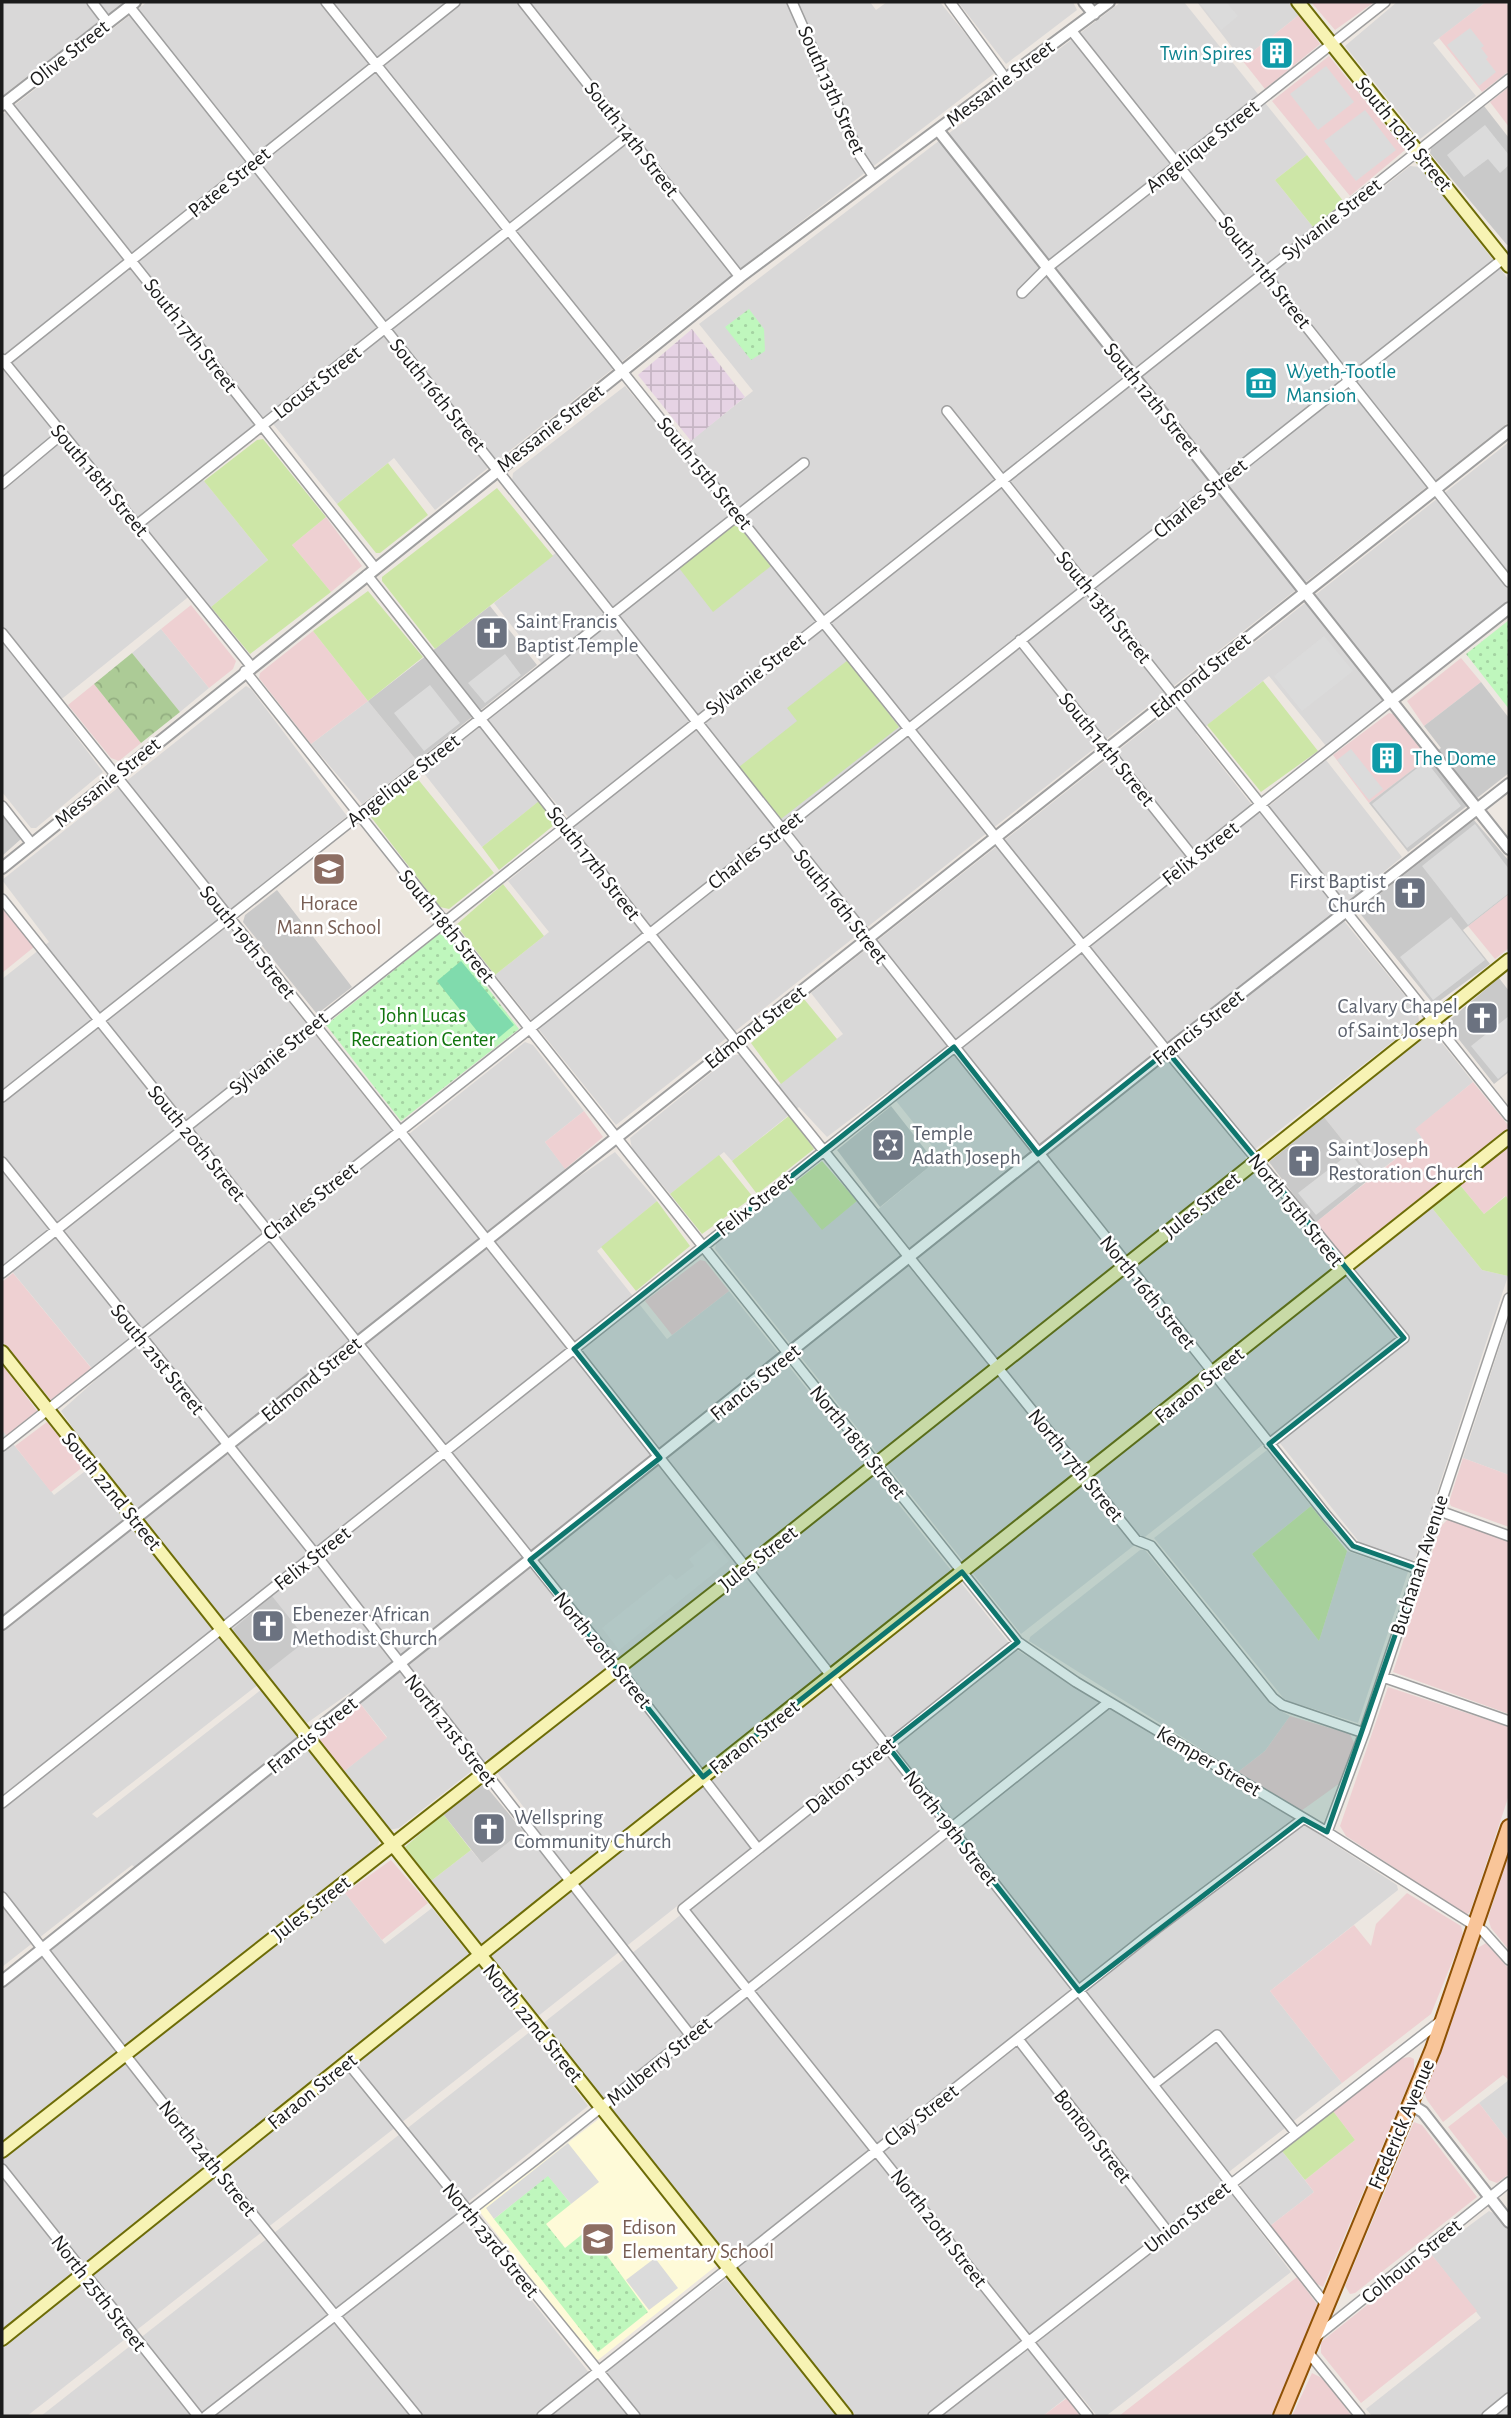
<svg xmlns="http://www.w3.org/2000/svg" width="1511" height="2418" viewBox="0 0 1511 2418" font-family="'Alegreya Sans',sans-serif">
	<defs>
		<pattern id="industrial-grid" width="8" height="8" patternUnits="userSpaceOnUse" patternTransform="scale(1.75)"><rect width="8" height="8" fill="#e6d3e4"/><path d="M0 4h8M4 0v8" fill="none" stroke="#c5b5c3"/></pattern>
		<pattern id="forest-crowns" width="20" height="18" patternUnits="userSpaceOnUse" patternTransform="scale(1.75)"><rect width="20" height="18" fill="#accb96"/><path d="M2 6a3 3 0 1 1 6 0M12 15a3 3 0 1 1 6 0" fill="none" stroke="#93ae81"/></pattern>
		<pattern id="park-dots" width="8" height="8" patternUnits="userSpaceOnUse" patternTransform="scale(1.75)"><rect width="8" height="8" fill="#bff7bd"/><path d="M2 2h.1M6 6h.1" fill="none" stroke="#a4d3a2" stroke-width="1.8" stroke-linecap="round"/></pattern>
	</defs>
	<rect width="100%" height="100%" fill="#ede7e1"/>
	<path fill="#d9d8d8" d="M2 2H124L2 96Z
		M147 2H870L876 10 887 2H940L996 72 707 294 435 510 394 458 337 504 266 415 196 471 268 560 211 607 197 590 53 706 103 772 36 828H31L2 792V115Z
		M958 2H1073L1077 10 1006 64Z
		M1121 2H1184L1307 155 1275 180 1321 237 1410 166 1420 167 1509 280V422L616 1125 495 975 549 932 508 881 576 826 548 794 482 847 423 772 548 672 494 603 563 547 512 481 513 473 625 386 679 450 753 391 699 324Z
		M1197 2H1288L1299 15 1242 60Z
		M1397 2H1486L1433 43 1476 96 1420 139 1345 46Z
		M1509 442V600L1326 746 1269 676 1196 734 1259 814 1326 760 1402 857 1336 911 1418 1012 1419 1021 1245 1157 1343 1278 1432 1208 1482 1270 1508 1276 1415 1559 1412 1561 1360 1543 1279 1442 1406 1341 1404 1334 1021 1634 715 1249 716 1244 788 1188 822 1229 857 1201 870 1216 941 1157 888 1091 827 1137 799 1107 732 1161 724 1152 670 1194 632 1149 630 1138 733 1055H741L771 1091 843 1034 811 993Z
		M161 629 209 688 180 712 132 653Z
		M246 686 251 689 347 816 221 917 400 1141 525 1042 533 1045 584 1111 545 1142 574 1180 615 1152 657 1201 597 1251 667 1339 729 1291 1009 1643 537 2017 431 1881 471 1850 482 1863 535 1822 487 1759 399 1828 389 1830 343 1772 387 1737 351 1692 307 1723 268 1677 92 1814 97 1818 262 1689 380 1840 377 1847 335 1880 385 1944 432 1908 526 2025 27 2416H2V1984L142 1874 132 1865 2 1967V1430L54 1495 97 1462 61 1411 99 1377 5 1263 2 1265V979L49 942 2 880Z
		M368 701 417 761 362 804 311 744Z
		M1429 1034 1438 1038 1473 1082 1416 1129 1422 1138 1372 1177 1324 1117Z
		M1509 1318V1475L1463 1458Z
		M1267 1450 1311 1506 1252 1554 1319 1641 1347 1551 1408 1572 1358 1723 1285 1700 1154 1538Z
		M1140 1550H1145L1272 1706 1290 1716 1265 1751 1238 1772 1029 1641 1030 1637Z
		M1017 1650 1314 1831 1397 1885 1398 1890 1270 1991 1342 2083 1220 2179 1291 2272 1106 2416H1097L1076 2390 1043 2416H856L542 2024Z
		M531 2031 588 2106 459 2209 594 2379 726 2279 837 2416H41Z
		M1509 2080V2142L1479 2103Z
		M1282 2151 1314 2192 1270 2226 1240 2187 1242 2182Z
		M1489 2211 1495 2214 1509 2231V2416H1372L1366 2409 1481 2318 1431 2254Z"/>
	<path fill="#eed0d2" d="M1311 2H1372L1373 3 1335 30Z
		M1486 2H1505L1509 7V71L1482 92 1439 38Z
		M1299 15 1320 44 1265 89 1242 60Z
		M1329 56 1405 150 1350 196 1272 101Z
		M1509 87V127L1490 102Z
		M326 517 362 566 331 592 292 545Z
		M191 605 236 661 233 669 209 688 161 629Z
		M313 631 368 701 311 744 259 678 260 673Z
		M1461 658 1481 682 1424 726 1407 701Z
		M94 684 141 743 119 761 111 758 68 705Z
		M1389 713 1393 714 1428 758 1369 803 1333 755Z
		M1509 894V948L1495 959 1468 926Z
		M2 906 34 947 2 973Z
		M1473 1082 1508 1125 1507 1132 1347 1258H1343L1315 1223 1422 1138 1415 1129Z
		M584 1111 603 1137 565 1169 545 1142Z
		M1509 1146V1201L1505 1196 1484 1214 1460 1185Z
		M700 1260 705 1261 729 1291 672 1335 645 1301Z
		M13 1273 92 1369 51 1400 2 1341V1282Z
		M3 1365 37 1411 7 1436 2 1430Z
		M47 1422 84 1466 51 1492 15 1446Z
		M1463 1458 1509 1475V1527L1451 1506 1449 1502Z
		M1448 1519 1509 1541V1714L1393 1672 1441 1526Z
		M1388 1687 1509 1727V1795L1470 1912 1466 1915 1346 1836 1340 1826Z
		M359 1702 387 1738 343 1772 321 1743 319 1734Z
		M1290 1716 1350 1734 1354 1743 1340 1783 1301 1811 1238 1772 1265 1751Z
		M1508 1856H1509V1950L1491 1928 1488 1918Z
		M391 1860 428 1903 382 1940 345 1893Z
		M1407 1893 1461 1926 1463 1935 1431 2014 1342 2083 1270 1991 1354 1925 1371 1946 1376 1924Z
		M1486 1943 1509 1969V2080L1503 2075 1443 2122 1427 2100 1424 2092 1476 1949Z
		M1410 2057 1414 2059V2071L1323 2287 1315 2283 1270 2226 1314 2192 1305 2180 1355 2140 1333 2111 1402 2058Z
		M1479 2103 1509 2142V2174L1497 2183 1489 2180 1448 2127Z
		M1414 2122 1422 2125 1477 2197 1355 2293 1350 2294 1345 2286Z
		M1431 2254 1477 2311 1361 2403 1321 2353V2342Z
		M1297 2277 1319 2307 1271 2416H1119Z
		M1312 2373 1322 2378 1352 2416H1292Z
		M1067 2398 1081 2416H1043Z"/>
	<path fill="url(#industrial-grid)" d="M692 329 745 397 691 441 638 375Z"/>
	<path fill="#fefad8" d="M600 2118 716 2266 598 2360 591 2356 479 2211Z"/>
	<path fill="#c9c9c9" d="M1484 106 1509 138V244L1507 245 1430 153 1431 148Z
		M490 606 537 665 417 761 368 701Z
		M1481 682 1509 718V773L1408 852 1369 803 1441 748 1424 726Z
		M2 812 21 839 2 856Z
		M1474 820 1509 861V894L1463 930 1490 964 1434 1005 1358 911Z
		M277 890 352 987 317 1014 243 922 245 915Z
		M1499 978 1509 991V1072L1494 1084 1446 1023Z
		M891 1106 935 1162 880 1207 837 1150Z
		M1324 1117 1372 1177 1315 1223 1269 1162Z
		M272 1596 307 1640 265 1673 233 1629Z
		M484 1784 523 1831 482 1863 443 1814Z"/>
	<path fill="#cde6a7" d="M1307 155 1344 202 1313 227 1275 180Z
		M263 439 326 517 292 545 331 592 250 654 211 607 268 560 204 481 257 440Z
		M388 463 428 515 380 553H376L337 504Z
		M497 488 553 556 435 649 382 581V577Z
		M733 525 740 528 771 566 713 612 679 568Z
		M368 591 423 657 368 701 313 631Z
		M848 660 899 727 781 819 739 767 797 721 787 708Z
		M1263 681 1318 751 1261 792 1207 725Z
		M417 778 494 873 449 909 440 907 371 817Z
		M539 801 555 821 554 825 499 870 482 847Z
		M503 884 544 936 495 975 456 925Z
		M804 999 837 1039 781 1084 751 1043Z
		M790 1115 814 1149 757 1194 732 1161Z
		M719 1155 753 1197 702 1234 670 1194Z
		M822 1161 857 1201 822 1230 788 1188Z
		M1460 1185 1484 1214 1506 1196 1509 1201 1508 1276 1482 1270 1432 1208Z
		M657 1201 690 1246 636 1291 601 1247Z
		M1311 1506 1347 1551 1319 1641 1252 1554Z
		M443 1814 471 1850 431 1881 405 1847Z
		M1333 2111 1355 2140 1305 2180 1282 2151Z"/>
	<path fill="url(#forest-crowns)" d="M132 653 180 712 141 743 94 684Z"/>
	<path fill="url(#park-dots)" d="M749 309 764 329 765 351 751 360 725 327Z
		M1509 620V709L1466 654Z
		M439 934 449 937 519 1029 401 1121 326 1025Z
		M548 2175 571 2204 546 2224 565 2248 585 2232 589 2237 592 2235 648 2312 598 2352 494 2219Z"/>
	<path fill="#80dbad" d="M461 961 514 1025 489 1046 437 981Z"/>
	<path fill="#dbdbdb" d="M1199 2H1226L1238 16 1221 30Z
		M1470 28 1484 46 1481 48 1488 57 1486 59 1496 72 1479 86 1447 45Z
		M1326 66 1354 102 1318 130 1290 94Z
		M1365 110 1396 150 1356 181 1324 141Z
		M1485 125 1509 155V165L1500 173 1488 159 1464 177 1447 155Z
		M1324 636 1353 671 1302 711 1274 676Z
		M505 654 521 675 485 703 468 683Z
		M430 685 460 723 424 751 394 713Z
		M1351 749 1383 789 1369 800 1337 760Z
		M1426 761 1461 806 1407 848 1372 804Z
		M1475 824 1509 869V893L1468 925 1422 866Z
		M1451 917 1485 960 1433 1000 1400 957Z
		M1509 1016V1070L1498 1079 1471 1046Z
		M1350 1153 1367 1175 1316 1215 1298 1193Z
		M712 1540 729 1561 619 1650 602 1628 670 1574 676 1580 694 1566 689 1559Z
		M568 2143 599 2182 571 2204 548 2176 494 2219 486 2208Z
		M655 2258 678 2288 649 2310 626 2280Z"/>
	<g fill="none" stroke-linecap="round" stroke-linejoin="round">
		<defs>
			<path id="minor" d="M92 2 108 23
				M326 2 1167 1051 1404 1338 1269 1444
				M523 2 740 277
				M792 2 860 156 874 177
				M950 2 1006 79
				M129 6 1327 1516 1353 1546 1418 1569
				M1071 30 1509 582
				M5 102 375 568
				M1022 293 1047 268 1385 2
				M2 359 251 666
				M4 362 455 2
				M947 411 1509 1116
				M2 484 62 434
				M138 524 629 135
				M367 575 649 933 1136 1540 1151 1546 1273 1698 1282 1705 1364 1733
				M2 633 574 1349 1327 2306
				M1020 640 1194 858
				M245 671 1018 1642 1076 1682 1327 1832 1483 1931 1509 1960
				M2 806 31 843
				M2 899 618 1668 758 1849
				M2 1097 804 463
				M2 1162 316 1555 691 2036
				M2 1273 1509 79
				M2 1446 1503 259
				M1437 1510 1509 1536
				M1018 1642 683 1909 1088 2416
				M1383 1677 1509 1721
				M2 1803 1392 700
				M1327 1832 1364 1733 1509 1298
				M2 1897 180 2125 417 2416
				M1018 2039 1168 2232
				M347 2062 635 2416
				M1153 2085 1217 2035 1296 2133
				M2 2169 198 2416
				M1317 2336 1509 2182
				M1308 2352 1360 2416
				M206 2416 535 2160 1109 1702
				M542 2416 1156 1929 1303 1819
				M933 2416 1442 2020
				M1487 2416 1509 2398"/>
			<path id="tertiary" d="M1084 2 1094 14
				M2 105 135 2
				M938 130 1509 849
				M1392 700 1509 608
				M2 868 740 277 1109 2
				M2 1624 1509 431
				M2 1981 1167 1051 1509 784
				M1410 2104 1423 2112 1509 2222"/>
			<path id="secondary" d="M1298 2 1509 266
				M2 1352 846 2416
				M2 2151 747 1567 1509 960
				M2 2339 571 1882 1509 1137"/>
			<path id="primary" d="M1281 2416 1433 2049 1509 1827"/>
		</defs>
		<use href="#minor" stroke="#9f9f9f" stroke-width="12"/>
		<use href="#tertiary" stroke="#9f9f9f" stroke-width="14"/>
		<use href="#secondary" stroke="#6d6c07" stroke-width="16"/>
		<use href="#primary" stroke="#8e5104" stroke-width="18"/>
		<use href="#minor" stroke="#fff" stroke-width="9"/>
		<use href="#tertiary" stroke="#fff" stroke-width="10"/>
		<use href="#secondary" stroke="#f7f3b4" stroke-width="12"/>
		<use href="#primary" stroke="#f9c599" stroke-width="14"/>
	</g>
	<path fill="#0f766e" fill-opacity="0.2" stroke="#0f766e" stroke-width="5" stroke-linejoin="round" d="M954 1047 1038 1154 1167 1051 1404 1338 1269 1444 1353 1546 1418 1569 1327 1832 1303 1819 1079 1991 887 1745 1018 1642 962 1572 703 1777 530 1560 660 1458 574 1349Z"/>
	<defs>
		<symbol id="building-square" viewBox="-11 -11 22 22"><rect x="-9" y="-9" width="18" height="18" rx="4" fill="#0f9aa8" stroke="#fff"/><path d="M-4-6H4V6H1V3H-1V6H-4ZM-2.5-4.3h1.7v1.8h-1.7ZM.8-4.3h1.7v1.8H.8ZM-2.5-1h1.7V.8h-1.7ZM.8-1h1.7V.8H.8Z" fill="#fff"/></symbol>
		<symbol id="museum-square" viewBox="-11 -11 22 22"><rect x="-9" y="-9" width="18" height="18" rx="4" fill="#0f9aa8" stroke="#fff"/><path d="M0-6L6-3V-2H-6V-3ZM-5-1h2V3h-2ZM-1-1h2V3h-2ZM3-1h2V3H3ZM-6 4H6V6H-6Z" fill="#fff"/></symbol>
		<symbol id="church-square" viewBox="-11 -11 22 22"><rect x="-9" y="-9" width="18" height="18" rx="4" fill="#6b7280" stroke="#fff"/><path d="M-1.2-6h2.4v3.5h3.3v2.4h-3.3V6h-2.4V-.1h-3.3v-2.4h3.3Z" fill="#fff"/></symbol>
		<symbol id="school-square" viewBox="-11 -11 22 22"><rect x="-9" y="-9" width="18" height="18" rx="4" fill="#8d6e63" stroke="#fff"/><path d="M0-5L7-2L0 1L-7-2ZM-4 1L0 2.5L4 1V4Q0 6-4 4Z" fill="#fff"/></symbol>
		<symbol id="synagogue-square" viewBox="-11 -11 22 22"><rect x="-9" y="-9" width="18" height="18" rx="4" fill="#6b7280" stroke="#fff"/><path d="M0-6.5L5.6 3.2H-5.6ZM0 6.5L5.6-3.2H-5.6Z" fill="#fff"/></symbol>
	</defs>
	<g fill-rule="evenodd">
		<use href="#building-square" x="1258" y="34" width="38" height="38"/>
		<use href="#museum-square" x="1242" y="364" width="38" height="38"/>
		<use href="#church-square" x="473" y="614" width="38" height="38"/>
		<use href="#building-square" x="1368" y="739" width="38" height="38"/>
		<use href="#school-square" x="310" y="850" width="38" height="38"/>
		<use href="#church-square" x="1391" y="874" width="38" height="38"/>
		<use href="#church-square" x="1463" y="999" width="38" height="38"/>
		<use href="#synagogue-square" x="869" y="1126" width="38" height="38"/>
		<use href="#church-square" x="1285" y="1142" width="38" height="38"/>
		<use href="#church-square" x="249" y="1607" width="38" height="38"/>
		<use href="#church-square" x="470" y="1810" width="38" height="38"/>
		<use href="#school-square" x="579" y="2220" width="38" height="38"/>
	</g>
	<g text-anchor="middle" stroke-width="5" stroke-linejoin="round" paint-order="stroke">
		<g font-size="21" fill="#1b1b1b" stroke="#fff">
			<text transform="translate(69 53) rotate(-38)" y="7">Olive Street</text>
			<text transform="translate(1000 83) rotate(-37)" y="7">Messanie Street</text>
			<text transform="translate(832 90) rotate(66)" y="7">South 13th Street</text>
			<text transform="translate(1404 134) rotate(51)" y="7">South 10th Street</text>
			<text transform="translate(632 139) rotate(52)" y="7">South 14th Street</text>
			<text transform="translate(1202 146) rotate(-38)" y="7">Angelique Street</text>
			<text transform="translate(229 182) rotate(-39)" y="7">Patee Street</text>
			<text transform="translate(1331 219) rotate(-38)" y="7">Sylvanie Street</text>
			<text transform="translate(1265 272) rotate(52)" y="7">South 11th Street</text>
			<text transform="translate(191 335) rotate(52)" y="7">South 17th Street</text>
			<text transform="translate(317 382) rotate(-38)" y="7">Locust Street</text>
			<text transform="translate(438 395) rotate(51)" y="7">South 16th Street</text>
			<text transform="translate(1152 399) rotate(51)" y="7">South 12th Street</text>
			<text transform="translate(550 428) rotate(-38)" y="7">Messanie Street</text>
			<text transform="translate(705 473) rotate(51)" y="7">South 15th Street</text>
			<text transform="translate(100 480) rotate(50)" y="7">South 18th Street</text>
			<text transform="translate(1200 498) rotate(-39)" y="7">Charles Street</text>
			<text transform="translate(1104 607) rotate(51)" y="7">South 13th Street</text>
			<text transform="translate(755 674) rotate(-38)" y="7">Sylvanie Street</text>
			<text transform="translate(1200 675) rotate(-39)" y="7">Edmond Street</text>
			<text transform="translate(1107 749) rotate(51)" y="7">South 14th Street</text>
			<text transform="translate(403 780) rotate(-38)" y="7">Angelique Street</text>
			<text transform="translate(107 782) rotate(-39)" y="7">Messanie Street</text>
			<text transform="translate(755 850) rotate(-38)" y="7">Charles Street</text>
			<text transform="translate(1200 853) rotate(-38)" y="7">Felix Street</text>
			<text transform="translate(594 863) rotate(52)" y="7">South 17th Street</text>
			<text transform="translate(841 906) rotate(52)" y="7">South 16th Street</text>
			<text transform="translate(447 926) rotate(51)" y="7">South 18th Street</text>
			<text transform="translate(248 942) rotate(51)" y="7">South 19th Street</text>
			<text transform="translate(755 1027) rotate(-38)" y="7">Edmond Street</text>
			<text transform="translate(1198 1027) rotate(-38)" y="7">Francis Street</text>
			<text transform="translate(278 1053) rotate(-39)" y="7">Sylvanie Street</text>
			<text transform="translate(197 1143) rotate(51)" y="7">South 20th Street</text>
			<text transform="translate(310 1201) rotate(-38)" y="7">Charles Street</text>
			<text transform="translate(754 1204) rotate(-38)" y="7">Felix Street</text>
			<text transform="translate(1201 1205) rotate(-39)" y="7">Jules Street</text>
			<text transform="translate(1296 1210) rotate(51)" y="7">North 15th Street</text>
			<text transform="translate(1148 1292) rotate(51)" y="7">North 16th Street</text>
			<text transform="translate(158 1359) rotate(51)" y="7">South 21st Street</text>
			<text transform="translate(311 1379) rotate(-39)" y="7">Edmond Street</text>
			<text transform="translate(755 1382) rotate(-39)" y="7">Francis Street</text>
			<text transform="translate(1199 1385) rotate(-39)" y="7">Faraon Street</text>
			<text transform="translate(858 1442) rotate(51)" y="7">North 18th Street</text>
			<text transform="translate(1076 1465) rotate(51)" y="7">North 17th Street</text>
			<text transform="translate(112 1491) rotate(51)" y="7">South 22nd Street</text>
			<text transform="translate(312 1558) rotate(-38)" y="7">Felix Street</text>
			<text transform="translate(758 1558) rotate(-38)" y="7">Jules Street</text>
			<text transform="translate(1419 1565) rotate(-72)" y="7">Buchanan Avenue</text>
			<text transform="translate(603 1650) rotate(51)" y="7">North 20th Street</text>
			<text transform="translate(451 1730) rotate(52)" y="7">North 21st Street</text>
			<text transform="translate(312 1735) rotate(-39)" y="7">Francis Street</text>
			<text transform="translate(754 1737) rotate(-38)" y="7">Faraon Street</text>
			<text transform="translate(1209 1761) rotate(31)" y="7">Kemper Street</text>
			<text transform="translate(850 1775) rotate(-39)" y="7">Dalton Street</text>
			<text transform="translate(951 1828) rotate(52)" y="7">North 19th Street</text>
			<text transform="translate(311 1908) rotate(-38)" y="7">Jules Street</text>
			<text transform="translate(533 2023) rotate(51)" y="7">North 22nd Street</text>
			<text transform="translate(659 2061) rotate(-39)" y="7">Mulberry Street</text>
			<text transform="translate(312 2091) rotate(-39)" y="7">Faraon Street</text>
			<text transform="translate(921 2115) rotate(-38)" y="7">Clay Street</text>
			<text transform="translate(1401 2124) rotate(-67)" y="7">Frederick Avenue</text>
			<text transform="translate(1093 2136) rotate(52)" y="7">Bonton Street</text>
			<text transform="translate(208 2158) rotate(51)" y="7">North 24th Street</text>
			<text transform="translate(1187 2217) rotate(-38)" y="7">Union Street</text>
			<text transform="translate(939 2228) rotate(52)" y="7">North 20th Street</text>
			<text transform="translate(491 2240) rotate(51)" y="7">North 23rd Street</text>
			<text transform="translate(1411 2261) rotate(-39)" y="7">Colhoun Street</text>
			<text transform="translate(99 2293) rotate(52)" y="7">North 25th Street</text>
		</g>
		<g font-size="21" fill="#0d838f" stroke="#fff" text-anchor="start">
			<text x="1252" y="60" text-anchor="end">Twin Spires</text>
			<text x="1286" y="378">Wyeth-Tootle<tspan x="1286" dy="24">Mansion</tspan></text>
			<text x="1412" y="765">The Dome</text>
		</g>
		<g font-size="21" fill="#5b616d" stroke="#fff" text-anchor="start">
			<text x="516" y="628">Saint Francis<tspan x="516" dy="24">Baptist Temple</tspan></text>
			<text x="1386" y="888" text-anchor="end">First Baptist<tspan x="1386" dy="24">Church</tspan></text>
			<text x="1458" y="1013" text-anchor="end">Calvary Chapel<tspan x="1458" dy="24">of Saint Joseph</tspan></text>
			<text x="912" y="1140">Temple<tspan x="912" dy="24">Adath Joseph</tspan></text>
			<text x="1328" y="1156">Saint Joseph<tspan x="1328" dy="24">Restoration Church</tspan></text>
			<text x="292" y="1621">Ebenezer African<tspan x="292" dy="24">Methodist Church</tspan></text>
			<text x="514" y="1824">Wellspring<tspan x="514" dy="24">Community Church</tspan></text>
		</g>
		<g font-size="21" fill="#785e54" stroke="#fff">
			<text x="329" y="910">Horace<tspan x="329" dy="24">Mann School</tspan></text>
			<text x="622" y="2234" text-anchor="start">Edison<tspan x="622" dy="24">Elementary School</tspan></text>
		</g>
		<g font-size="21" fill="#11750e" stroke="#fff">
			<text x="423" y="1022">John Lucas<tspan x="423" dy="24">Recreation Center</tspan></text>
		</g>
	</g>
	<rect width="1511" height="2418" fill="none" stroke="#1b1b1b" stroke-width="7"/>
</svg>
